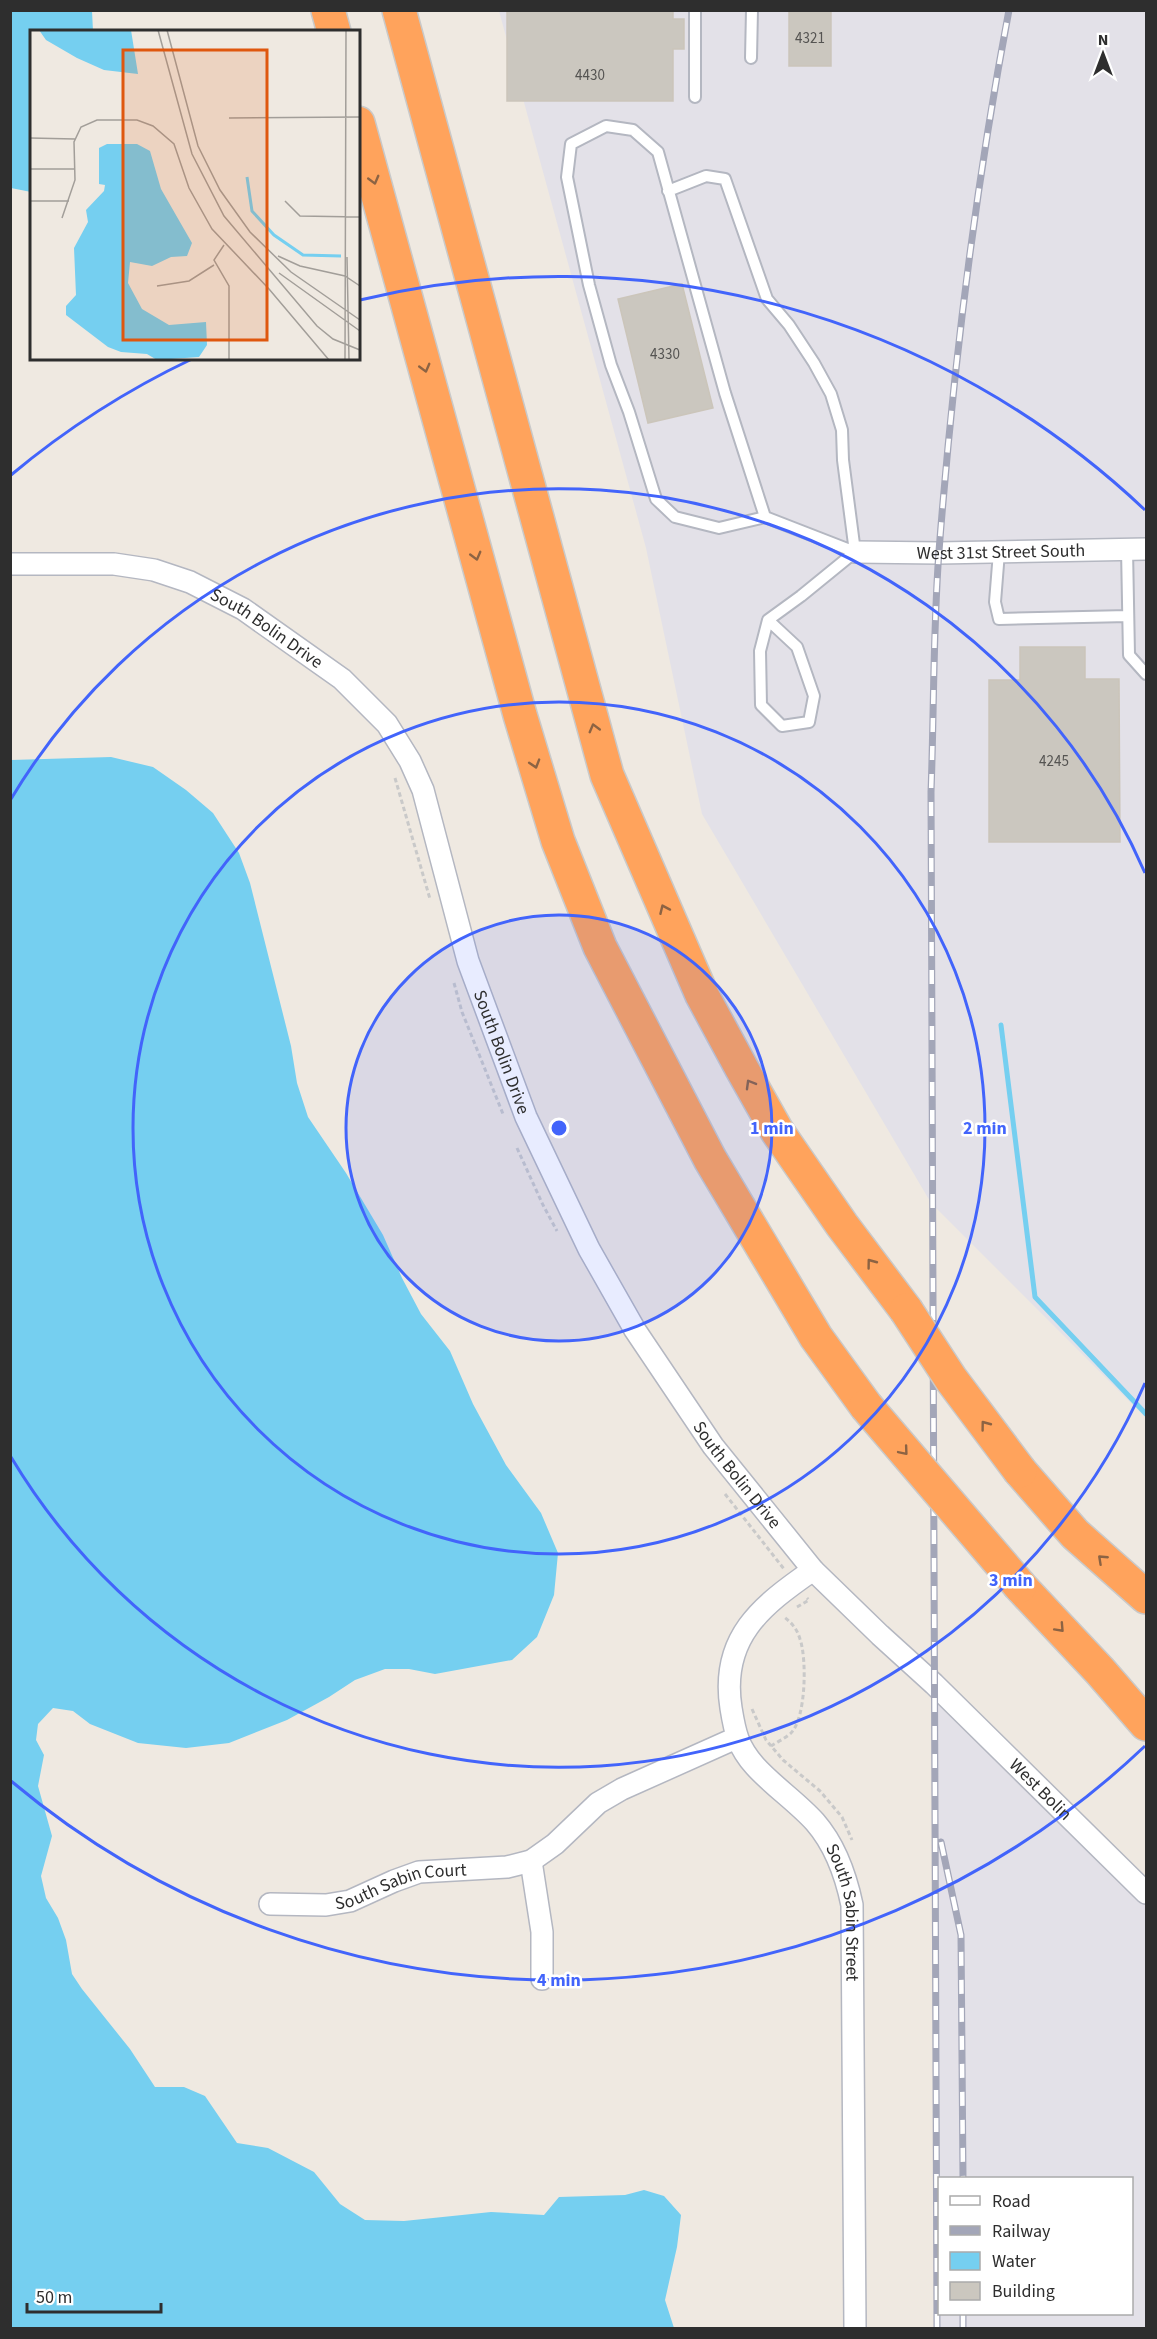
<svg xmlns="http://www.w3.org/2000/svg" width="1157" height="2339" viewBox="0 0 1157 2339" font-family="'Source Sans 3',sans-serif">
	<rect width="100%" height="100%" fill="#efe9e1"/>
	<path fill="#e3e1e8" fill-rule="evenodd" d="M499 11H1146V1418L931 1203 702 814 646 548Z
		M934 1669 1146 1903V2328H936ZM940 2178H1132V2314H940Z"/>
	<path fill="#75cff0" d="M10 11H92L93 31 32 32 31 192 11 188Z
		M111 757 153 767 186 790 213 813 239 853 250 883 291 1046 297 1083 308 1117 346 1173 383 1235 402 1278 421 1314 450 1351 473 1404 506 1465 541 1513 558 1553 554 1595 537 1637 512 1660 435 1674 409 1669H385L355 1680 329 1697 287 1720 229 1743 186 1748 138 1743 90 1724 73 1711 53 1708 38 1724 36 1740 44 1755 38 1786 52 1836 41 1876 46 1898 58 1918 66 1940 72 1974 82 1989 130 2049 155 2087H184L205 2096 237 2143 268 2148 314 2172 340 2204 365 2220 404 2221 491 2212 544 2215 559 2197 625 2195 644 2190 664 2196 681 2215 677 2247 665 2300 674 2328H11V760Z"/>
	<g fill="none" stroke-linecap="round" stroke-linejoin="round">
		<path stroke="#75cff0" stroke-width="5" d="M1001 1025 1035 1297 1146 1414"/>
	</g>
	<path fill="#cbc7bf" stroke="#cbc5ba" stroke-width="1.5" d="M507 10H673V19H684V49H673V101H507Z
		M789 10H831V66H789Z
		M682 284 713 408 648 423 618 299Z
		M1020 647H1085V679H1119L1120 842H989V680H1020Z"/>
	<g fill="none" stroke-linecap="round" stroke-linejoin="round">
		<defs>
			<path id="lane" d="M751 58 752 10
				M695 97V10
				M668 191 706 176 725 179 767 299 789 325 814 363 831 394 842 430 843 460 855 552
				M765 517 719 528 675 517 656 499 629 412 611 365 589 285 567 177 571 144 606 126 633 130 658 152 725 393 765 517 855 552
				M1127 549 1129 655 1146 674
				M999 552 995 602 999 619 1128 616
				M768 620 797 647 814 696 809 722 782 726 761 705 760 651 768 620 801 596 855 552"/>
			<g id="street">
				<path id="s1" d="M855 552 939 553 1146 549"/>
				<path id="s2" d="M10 564H114L154 570 190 582 243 609 342 679 387 724 410 761 423 790 468 961 526 1117 589 1249 635 1330 713 1446 813 1570 880 1635 934 1684 1146 1893"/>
				<path id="s3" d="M813 1570C761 1606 720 1638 731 1708 735 1733 738 1747 755 1766 773 1786 797 1802 815 1822 835 1845 846 1876 852 1905L855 2328"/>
				<path d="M531 1861 542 1932V1979"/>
				<path id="s4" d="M270 1904 326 1905 350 1901 394 1881 419 1872 507 1867 531 1861 555 1844 598 1803 622 1789 736 1738"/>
			</g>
			<path id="highway" d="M328 10 334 32
				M399 10 607 775 702 995 742 1069 777 1131 842 1225 906 1310
				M358 123 520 715 558 841 600 947 710 1159 816 1337 866 1406
				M1020 1471 1075 1534 1146 1597
				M1020 1586 1100 1671 1146 1724"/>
		</defs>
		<use href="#lane" stroke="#b4b7c1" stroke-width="14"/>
		<use href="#street" stroke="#b4b7c1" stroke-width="24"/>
		<use href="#highway" stroke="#c9c9c9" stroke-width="36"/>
		<path stroke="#c9c9c9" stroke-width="3" stroke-dasharray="4.5 3" stroke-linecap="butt" d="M395 778 430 899
			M454 983 462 1012 503 1114
			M517 1148 543 1205 557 1231
			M725 1494 784 1569
			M797 1607 809 1600 807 1598
			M752 1709 766 1740 783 1760 820 1791 842 1817 852 1840
			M771 1746C777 1742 786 1738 791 1733 806 1718 807 1659 800 1639 797 1629 792 1623 784 1617"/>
		<use href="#lane" stroke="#fff" stroke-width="10"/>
		<use href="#street" stroke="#fff" stroke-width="21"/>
		<use href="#highway" stroke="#ffa35c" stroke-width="33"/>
		<defs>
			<path id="rail" d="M941 1842 961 1935 963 2178
				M963 2314V2328
				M937 2328 931 792C934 712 933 631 939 551 953 370 975 189 1009 10"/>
		</defs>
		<use href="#rail" stroke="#a3a6b8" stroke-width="7"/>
		<use href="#rail" stroke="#fff" stroke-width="4.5" stroke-dasharray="14" stroke-linecap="butt"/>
		<defs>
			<path id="highway-bridge" d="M906 1310 951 1379 1020 1471
				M866 1406 1020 1586"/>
		</defs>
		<use href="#highway-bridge" stroke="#c9c9c9" stroke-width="36" stroke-linecap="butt"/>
		<use href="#highway-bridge" stroke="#ffa35c" stroke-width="33"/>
	</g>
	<defs><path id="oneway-chevron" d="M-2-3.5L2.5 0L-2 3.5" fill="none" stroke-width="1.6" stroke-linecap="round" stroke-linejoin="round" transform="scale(1.5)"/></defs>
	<g stroke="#8c6343">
		<use href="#oneway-chevron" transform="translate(374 180) rotate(75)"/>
		<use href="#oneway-chevron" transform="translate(425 368) rotate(75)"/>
		<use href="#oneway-chevron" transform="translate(476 556) rotate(75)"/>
		<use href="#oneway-chevron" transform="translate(594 728) rotate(-105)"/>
		<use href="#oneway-chevron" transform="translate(535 764) rotate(73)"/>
		<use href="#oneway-chevron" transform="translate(664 909) rotate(-114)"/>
		<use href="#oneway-chevron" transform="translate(750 1084) rotate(-120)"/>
		<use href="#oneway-chevron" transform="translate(871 1263) rotate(-127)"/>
		<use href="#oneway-chevron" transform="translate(985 1425) rotate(-127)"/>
		<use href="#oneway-chevron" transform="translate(904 1451) rotate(50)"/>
		<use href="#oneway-chevron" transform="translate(1102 1559) rotate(-137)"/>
		<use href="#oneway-chevron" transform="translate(1060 1628) rotate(47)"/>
	</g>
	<circle cx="559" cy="1128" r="213" fill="#4264fb" fill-opacity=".12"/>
	<g fill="none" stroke="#4264fb" stroke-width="3">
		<circle cx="559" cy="1128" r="213"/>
		<circle cx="559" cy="1128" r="426"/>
		<path d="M1145 1383A639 639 0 0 1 11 1457M11 799A639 639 0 0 1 1145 873"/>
		<path d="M1145 1746A852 852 0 0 1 11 1781M11 475A852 852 0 0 1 192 359M360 300A852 852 0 0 1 1145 510"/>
	</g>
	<g text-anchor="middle" stroke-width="5" stroke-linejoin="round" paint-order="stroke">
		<g font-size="15" fill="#555452">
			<text x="810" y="43">4321</text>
			<text x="590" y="80">4430</text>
			<text x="665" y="359">4330</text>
			<text x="1054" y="766">4245</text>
		</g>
		<g font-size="18" fill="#2e2e2e" stroke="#fff">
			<text dy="6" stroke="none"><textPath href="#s1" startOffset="146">West 31st Street South</textPath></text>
			<text dy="6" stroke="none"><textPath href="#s2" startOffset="272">South Bolin Drive</textPath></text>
			<text dy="6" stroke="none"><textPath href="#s2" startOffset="776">South Bolin Drive</textPath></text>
			<text dy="6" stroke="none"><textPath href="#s2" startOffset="1262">South Bolin Drive</textPath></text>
			<text dy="6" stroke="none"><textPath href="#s2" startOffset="1700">West Bolin</textPath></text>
			<text dy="6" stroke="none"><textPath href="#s4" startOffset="134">South Sabin Court</textPath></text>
			<text dy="6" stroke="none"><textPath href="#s3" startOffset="416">South Sabin Street</textPath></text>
		</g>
	</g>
	<g transform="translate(30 30)">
		<rect width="330" height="330" fill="#efe9e1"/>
		<path d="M9 0H101L108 44 74 40 47 28 16 10ZM77 114H107L120 121 131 159 162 213 157 226 141 227 122 236 100 232 98 253 112 279 139 295 176 292 177 315 169 327 127 330 117 324 91 322 78 317 36 285V276L46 265 44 218 58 192 56 180 74 161 75 155 69 154V118Z" fill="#75cff0"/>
		<path fill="none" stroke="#75cff0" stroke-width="3" d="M217 147 222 181 244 205 273 225 311 226"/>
		<path fill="none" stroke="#a29e99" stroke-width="1.5" d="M128 0 162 124 194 186 287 296 303 309 330 320M137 0 168 116 190 160 220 202 261 242 330 290M199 88 330 87M0 108 45 109M0 139H45M0 171H39M255 171 270 186 330 187M32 188 45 150 44 112 51 97 67 90H107L123 96 144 114 159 158 182 199 239 259 299 330M194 215 184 230 199 256V330M248 226 270 236 315 246 330 256M317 227 319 330M249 243 330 301M127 256 159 251 184 235M315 330 316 0"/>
		<path fill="#df570e" fill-opacity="0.15" stroke="#df570e" stroke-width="3" d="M93 20H237V310H93Z"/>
		<rect width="330" height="330" fill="none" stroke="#2e2e2e" stroke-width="3"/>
	</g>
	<circle cx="559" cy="1128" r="9" fill="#4264fb" stroke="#fff" stroke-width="3"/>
	<g font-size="18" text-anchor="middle" font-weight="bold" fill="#4264fb" stroke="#fff" stroke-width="5" stroke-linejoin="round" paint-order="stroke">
		<text x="772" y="1134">1 min</text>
		<text x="985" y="1134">2 min</text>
		<text x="1011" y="1586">3 min</text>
		<text x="559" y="1986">4 min</text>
	</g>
	<rect width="1157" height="2339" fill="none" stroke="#2e2e2e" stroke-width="24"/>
	<rect x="938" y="2177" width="195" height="138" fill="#ffffff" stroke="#ababab" stroke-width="1.5"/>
	<rect x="950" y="2196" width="30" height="9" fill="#ffffff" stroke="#ababab" stroke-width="1.5"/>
	<text x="992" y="2207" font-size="18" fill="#2e2e2e">Road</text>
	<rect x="950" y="2226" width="30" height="9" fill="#a3a6b8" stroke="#ababab" stroke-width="1.5"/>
	<text x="992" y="2237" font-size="18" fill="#2e2e2e">Railway</text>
	<rect x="950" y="2252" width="30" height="18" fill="#75cff0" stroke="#ababab" stroke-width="1.5"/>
	<text x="992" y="2267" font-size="18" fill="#2e2e2e">Water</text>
	<rect x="950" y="2282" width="30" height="18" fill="#cbc7bf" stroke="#ababab" stroke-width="1.5"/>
	<text x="992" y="2297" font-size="18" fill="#2e2e2e">Building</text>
	<g transform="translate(1103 54)" stroke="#ffffff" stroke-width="4.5" paint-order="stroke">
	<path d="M0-4.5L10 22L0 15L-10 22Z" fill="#2e2e2e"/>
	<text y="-9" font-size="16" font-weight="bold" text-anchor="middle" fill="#2e2e2e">N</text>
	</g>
	<path d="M27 2303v9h134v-9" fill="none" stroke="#2e2e2e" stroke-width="3"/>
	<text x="36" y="2303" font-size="18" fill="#2e2e2e" stroke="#ffffff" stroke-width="4.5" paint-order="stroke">50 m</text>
</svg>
